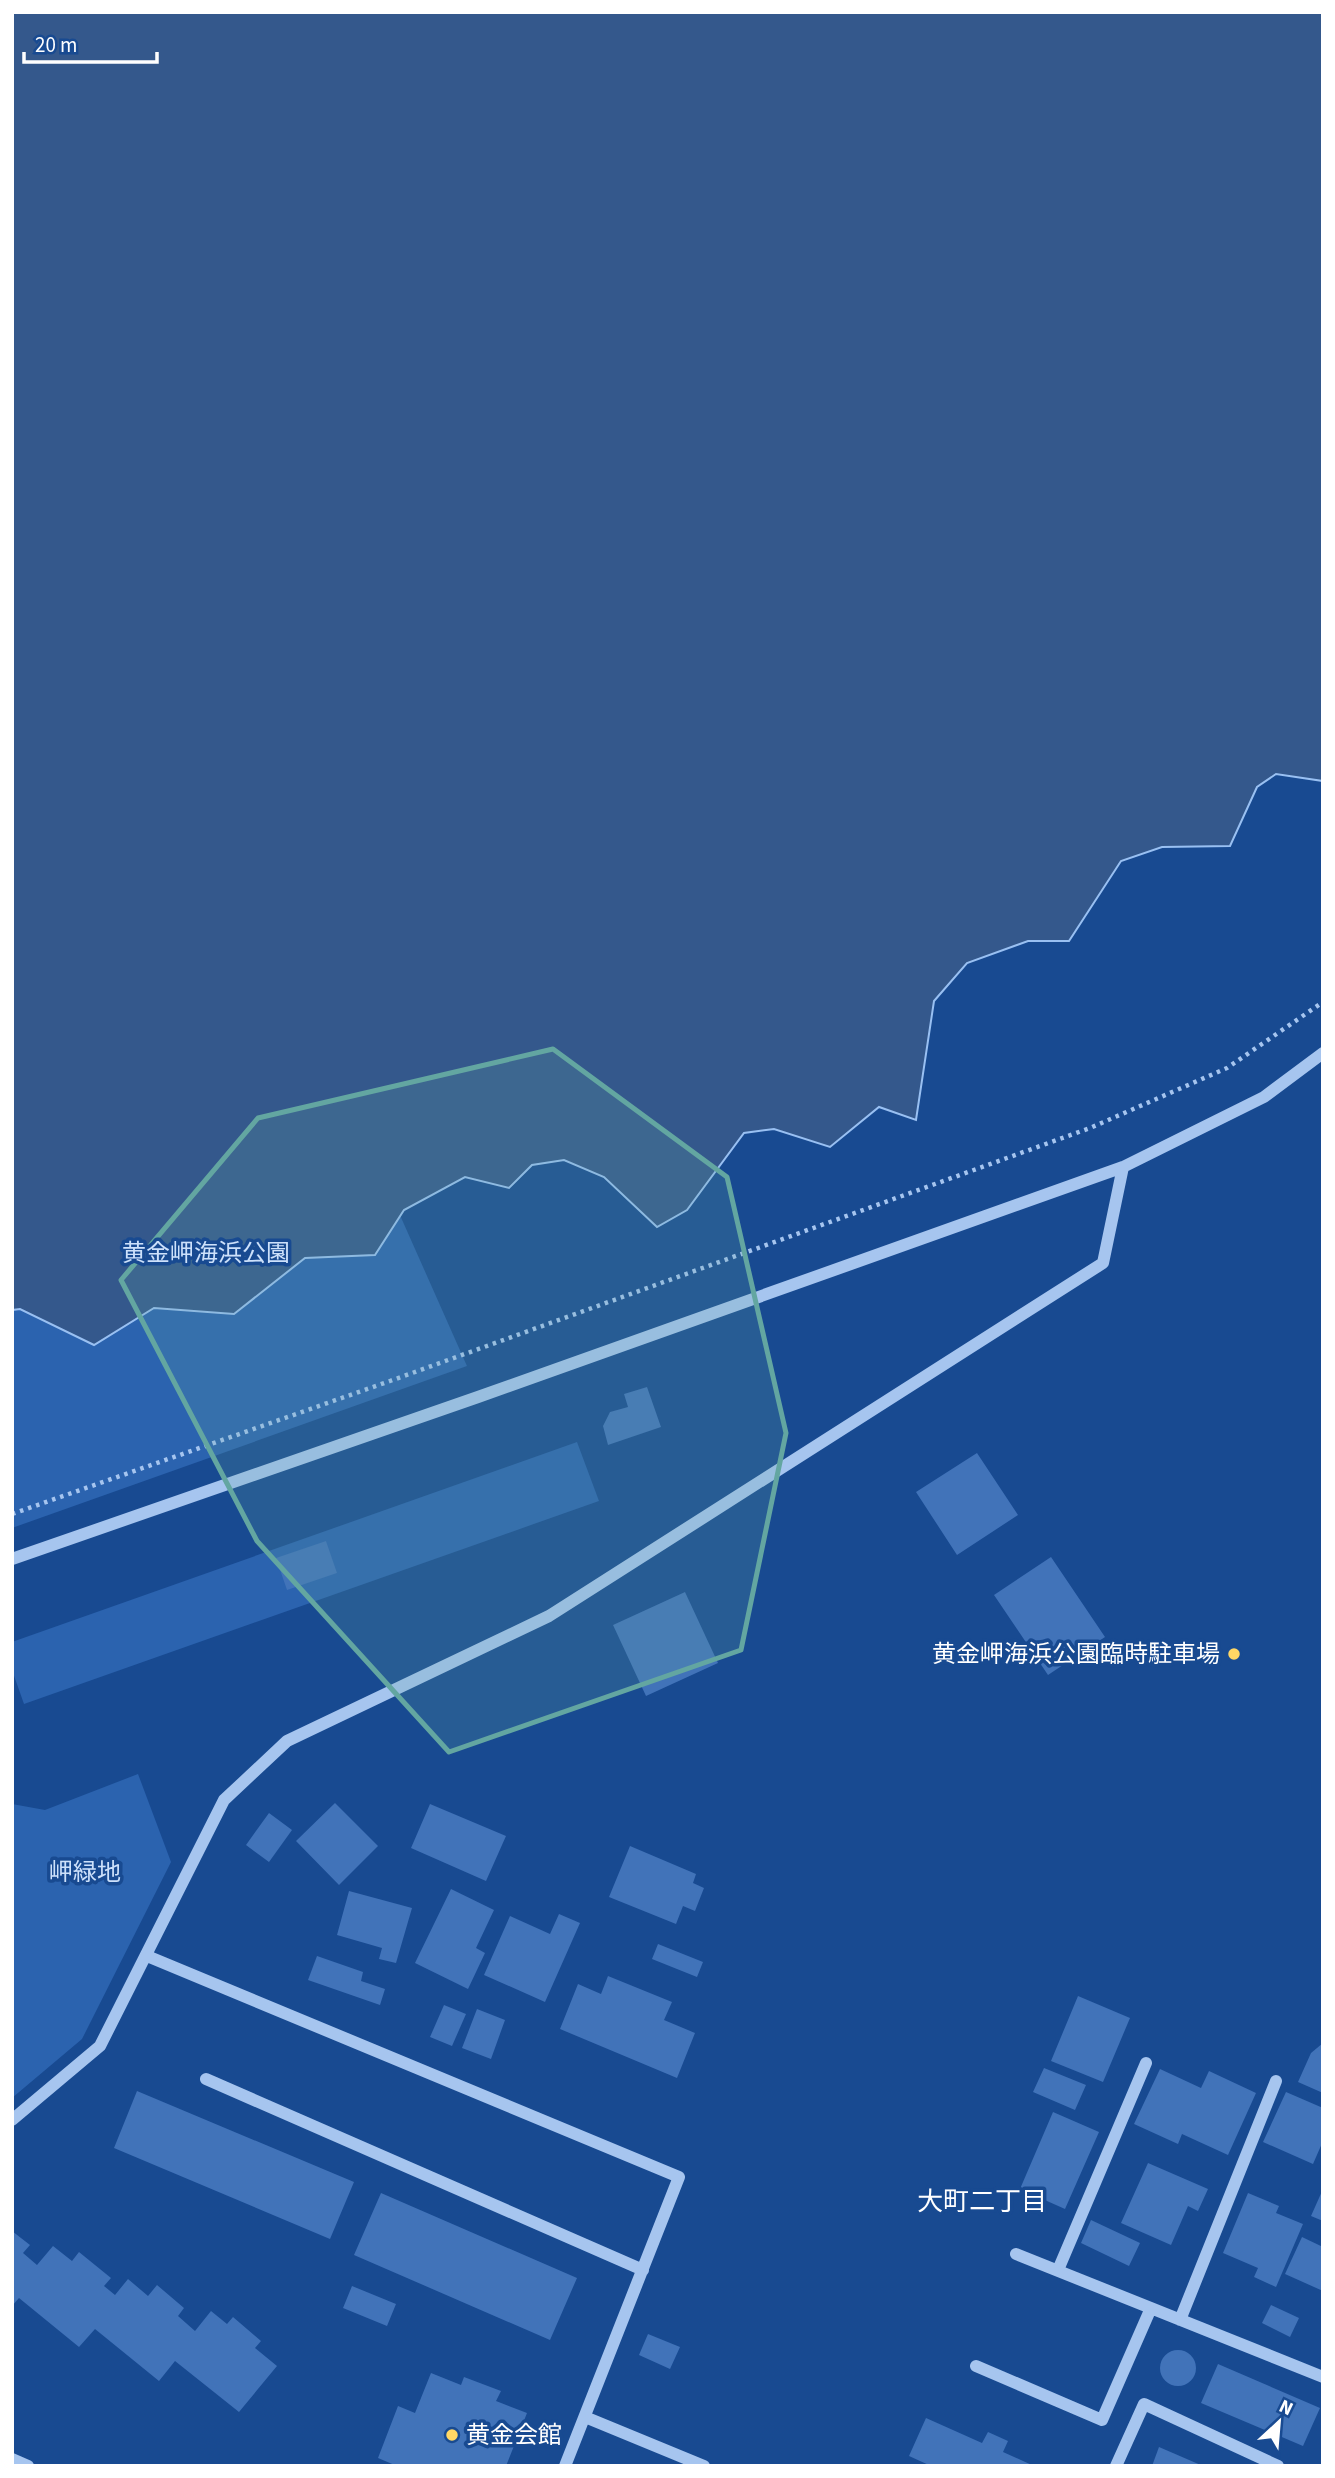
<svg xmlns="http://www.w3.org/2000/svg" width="1335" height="2478" viewBox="0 0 1335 2478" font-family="'Source Sans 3','Noto Sans JP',sans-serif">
	<rect width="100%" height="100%" fill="#184a91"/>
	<path fill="#2b63af" d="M12 999 324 1044 467 1366 12 1528Z
		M577 1442 599 1501 24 1704 12 1670V1642Z
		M138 1774 171 1862 82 2039 12 2098V1804L45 1810Z"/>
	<path fill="#34588c" stroke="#99c0f2" stroke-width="2" d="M12 12H1323V781L1276 774 1257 787 1230 846 1162 847 1121 861 1069 941H1028L967 963 934 1001 916 1120 879 1107 830 1147 774 1129 744 1133 687 1210 657 1227 604 1177 564 1160 532 1165 509 1188 465 1177 404 1210 375 1255 305 1258 234 1314 154 1308 94 1345 20 1309 12 1310Z"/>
	<path fill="#4173b9" d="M647 1387 661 1427 608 1445 603 1426 610 1412 628 1407 624 1394Z
		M977 1453 1018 1515 957 1555 916 1492Z
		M326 1541 337 1573 287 1590 276 1558Z
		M1051 1557 1105 1637 1048 1675 994 1595Z
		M685 1592 718 1663 646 1696 613 1625Z
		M335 1803 378 1846 339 1885 296 1841Z
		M430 1804 506 1836 486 1881 411 1848Z
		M269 1813 292 1830 269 1862 246 1845Z
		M630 1846 696 1874 693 1883 704 1888 695 1911 683 1906 676 1924 609 1897Z
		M451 1889 494 1910 476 1948 485 1953 468 1989 415 1963Z
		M349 1891 412 1908 396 1963 379 1959 382 1948 337 1935Z
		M559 1914 580 1923 545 2002 484 1975 510 1916 550 1934Z
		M658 1944 703 1962 697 1977 652 1959Z
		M317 1956 363 1972 361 1981 385 1989 380 2005 308 1980Z
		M608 1976 672 2002 664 2020 695 2033 677 2078 560 2029 578 1984 601 1994Z
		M1078 1996 1130 2018 1103 2082 1051 2061Z
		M444 2005 466 2014 452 2046 430 2037Z
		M477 2009 505 2020 491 2059 462 2048Z
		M1323 2043V2093L1298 2082 1311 2053Z
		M1044 2068 1086 2085 1075 2110 1033 2092Z
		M1160 2069 1201 2088 1209 2071 1256 2093 1228 2155 1182 2134 1178 2144 1134 2124Z
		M137 2091 354 2182 330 2239 114 2148Z
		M1286 2092 1323 2108V2141L1313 2164 1263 2142Z
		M1053 2112 1099 2132 1065 2209 1020 2189Z
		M1148 2163 1208 2189 1198 2211 1188 2206 1171 2245 1121 2223Z
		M1323 2189V2221L1311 2216Z
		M381 2193 577 2278 550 2340 354 2255Z
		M1248 2193 1279 2206 1276 2213 1303 2224 1276 2287 1254 2277 1258 2268 1223 2253Z
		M1091 2220 1140 2243 1129 2266 1081 2243Z
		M12 2231 30 2245 23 2253 37 2265 53 2246 72 2261 79 2252 111 2278 104 2286 115 2295 128 2279 148 2296 157 2285 184 2308 178 2316 195 2331 211 2311 227 2324 233 2317 261 2341 255 2348 277 2366 239 2412 175 2361 159 2381 95 2329 79 2347 19 2298 12 2306Z
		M1302 2237 1323 2247V2291L1285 2274Z
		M352 2286 396 2304 387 2326 343 2308Z
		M1271 2305 1299 2318 1290 2337 1262 2323Z
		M648 2334 680 2347 670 2369 639 2355Z
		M1160 2368a18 18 0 1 1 36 0a18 18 0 1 1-36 0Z
		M1218 2364 1320 2408 1303 2446 1201 2403Z
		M431 2373 461 2385 464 2377 501 2391 496 2401 527 2413 506 2466H397L378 2458 398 2406 415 2413Z
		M926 2418 982 2443 988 2432 1008 2441 1003 2452 1034 2466H931L909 2456Z
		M1159 2447 1203 2466H1152Z"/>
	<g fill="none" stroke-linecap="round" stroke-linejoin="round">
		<path stroke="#a6c5ef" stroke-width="4.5" stroke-dasharray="3.5 5" stroke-linecap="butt" d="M12 1514 390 1381 1090 1128 1227 1068 1323 1002"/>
		<path stroke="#a6c5ef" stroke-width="12" d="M12 1559 478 1397 1123 1167 1264 1097 1323 1053
			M147 1956 679 2177 565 2466
			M206 2079 643 2270
			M12 2120 100 2046 224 1800 287 1741 549 1616 1103 1263 1123 1167
			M1016 2254 1323 2377
			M1058 2270 1146 2063
			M1180 2320 1276 2081
			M976 2366 1102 2420 1151 2308
			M585 2417 704 2466
			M12 2459 28 2466
			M1116 2466 1144 2404 1278 2466"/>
	</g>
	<path fill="#63a6a1" fill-opacity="0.2" stroke="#63a6a1" stroke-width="5" stroke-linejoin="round" d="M553 1049 727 1177 786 1433 741 1650 449 1752 257 1541 121 1280 258 1118Z"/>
	<g fill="#ffd765" stroke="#184a91" stroke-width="2.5">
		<circle cx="1234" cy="1654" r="7"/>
		<circle cx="452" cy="2435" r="7"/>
	</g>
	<g text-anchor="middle" stroke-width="7" stroke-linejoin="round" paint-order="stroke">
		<g font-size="24" fill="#cde1fb" stroke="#184a91">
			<text x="206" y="1261">黄金岬海浜公園</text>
			<text x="85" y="1880">岬緑地</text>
		</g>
		<g font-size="24" fill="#fff" stroke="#184a91" text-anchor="end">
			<text x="1220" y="1662">黄金岬海浜公園臨時駐車場</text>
			<text x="466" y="2443" text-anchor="start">黄金会館</text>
		</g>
		<g font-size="26" fill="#fff" stroke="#184a91">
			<text x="982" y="2210">大町二丁目</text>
		</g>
	</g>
	<rect width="1335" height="2478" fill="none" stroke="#ffffff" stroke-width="28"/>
	<g transform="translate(1279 2422) rotate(26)" stroke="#184a91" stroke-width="5" paint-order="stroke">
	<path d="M0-5L12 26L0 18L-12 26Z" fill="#ffffff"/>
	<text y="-10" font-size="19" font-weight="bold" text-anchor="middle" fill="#ffffff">N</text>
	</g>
	<path d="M24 52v10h133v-10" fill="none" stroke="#ffffff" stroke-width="3.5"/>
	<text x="35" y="52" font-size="21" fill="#ffffff" stroke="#184a91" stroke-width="5" paint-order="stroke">20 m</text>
</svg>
